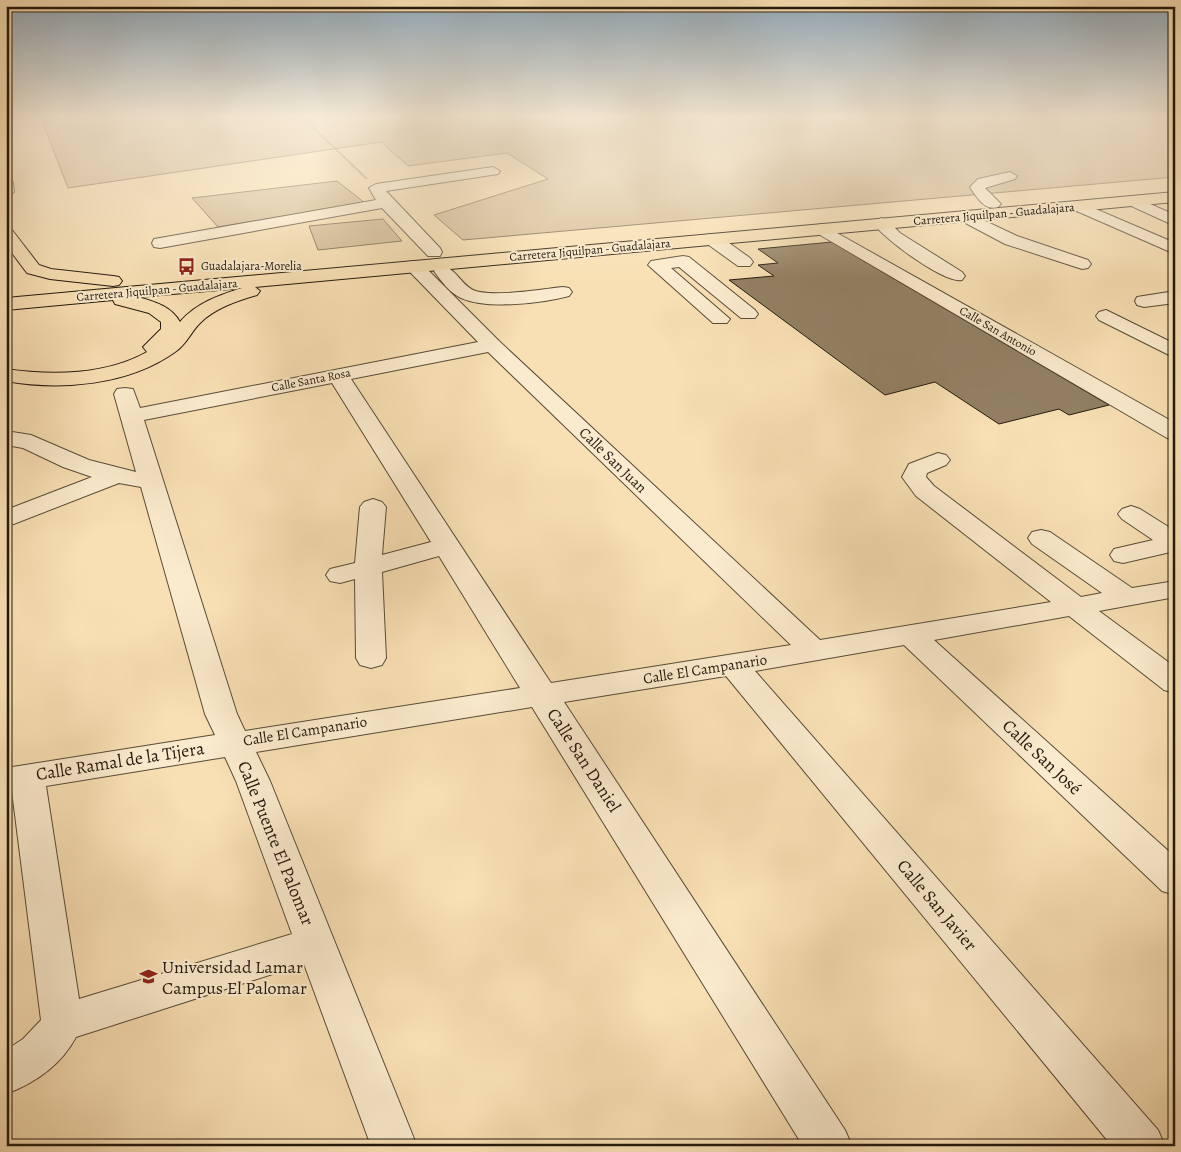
<svg xmlns="http://www.w3.org/2000/svg" width="1181" height="1152" viewBox="0 0 1181 1152" font-family="Alegreya,serif">
	<rect width="100%" height="100%" fill="#f9e0b4"/>
	<filter id="stains"><feTurbulence type="fractalNoise" baseFrequency=".004" numOctaves="4"/><feColorMatrix values="0 0 0 0 .2 0 0 0 0 .09 0 0 0 0 .02 0 0 0 .5 -.17"/></filter>
	<radialGradient id="worn" r=".72"><stop offset=".6" stop-color="#630" stop-opacity="0"/><stop offset="1" stop-color="#630" stop-opacity=".3"/></radialGradient>
	<path fill="#d5be98" stroke="#7c6c52" d="M41 118H1175V177L463 240 434 215 548 179 507 153 408 166 381 142 68 188Z
		M337 181 365 203 218 227 192 198Z
		M383 219 402 241 318 250 309 226Z"/>
	<path fill="#928064" stroke="#23190d" d="M832 242 1109 405 1069 415 1059 409 999 424 935 382 885 395 729 280 774 276 758 265 778 263 758 249Z"/>
	<g fill="none" stroke-linecap="round" stroke-linejoin="round">
		<defs>
			<path id="minor" d="M493 167 500 171 498 174 386 191 440 248 442 252 440 256H428L382 208 160 248 154 247 152 243 154 239 160 238 376 200 369 188 376 184Z
				M1010 172 1017 176 1015 179 985 188 1001 204 998 207C984 211 977 197 970 187L978 179Z
				M6 178 13 182 14 192 6 196Z
				M1132 196 1175 215V226L1127 204 1124 201 1127 198Z
				M1077 201 1175 243V254L1072 209 1069 206Z
				M964 211 1017 236 1088 260 1091 264 1088 268 1082 269 1005 244 958 219 956 216 958 213Z
				M881 218 887 220 900 233 962 272 965 276 962 280C945 284 884 239 873 223Z
				M821 224 1175 423V440L1167 438 815 232 813 229Z
				M712 234 718 235 750 258 753 262 750 266H738L706 243 704 239 706 235Z
				M683 256 689 257 755 310 758 314 755 318H741L679 267 671 268 730 319 727 323H713L648 265 651 261Z
				M414 261 420 262 499 341 820 640 1051 602 916 496 902 477 909 464 938 453 946 455 950 460 946 465 927 473 926 477 934 486 1081 597 1102 593 1032 544 1028 538 1032 532 1041 530 1050 532 1132 588 1175 581V597L1099 611 1175 667V693L1164 690 1069 616 934 640 1175 857V895L1162 891 904 645 755 671 1158 1130 1165 1146H1112L726 676 564 702 845 1130 852 1146H803L532 707 256 752 270 781 417 1146H371L304 964 76 1037C61 1065 35 1083 6 1094V1050L23 1039 41 1020 12 791 6 792V768L215 735 205 714 141 487 119 483 6 527V510L92 477 63 467 23 448 6 445V431L31 435 89 460 136 472 114 394 117 389 125 388 133 389 140 408 478 342 408 270 405 266 408 262ZM488 352 791 645 551 683 351 379ZM332 383 431 542 382 555 386 507 382 502 373 499 364 502 360 507 355 563 330 569 326 575 330 581 340 583 355 579 356 658 360 665 371 668 382 665 386 658 382 572 439 556 520 688 245 731 237 714 144 420ZM225 757 236 781 292 934 79 999 46 786Z
				M443 266C456 269 461 284 473 290 490 298 543 289 563 287L569 288 572 292 569 296C542 303 488 310 461 298 450 293 441 281 434 271L437 267Z
				M1175 291V303L1144 307 1137 305 1135 301 1137 297Z
				M1106 310 1175 344V358L1099 320 1096 316 1099 312Z
				M1131 506 1140 509 1175 531V551L1123 563 1114 561 1110 555 1114 549 1153 540 1122 519 1118 514 1122 509Z"/>
			<path id="highway" d="M1175 192V202L255 287 260 291 257 295C237 301 215 308 200 323 191 332 186 345 175 352 129 385 61 391 6 381V369C52 376 106 375 147 352L143 347 161 329V322L149 313 115 304 113 300 6 310V298ZM242 288C220 295 196 303 180 322 171 306 155 302 138 297Z
				M6 228 12 230 39 265 51 269 113 276 119 277 122 281 119 285 113 286 50 279 27 273 6 245Z"/>
		</defs>
		<use href="#minor" stroke="#584b37" stroke-width="2"/>
		<use href="#highway" stroke="#23190d" stroke-width="2"/>
		<path stroke="#23190d" stroke-width="2" stroke-dasharray="0.5 1" stroke-linecap="butt" d="M303 118 367 179"/>
		<use href="#minor" fill="#fbebce" fill-rule="evenodd"/>
		<use href="#highway" fill="#f9e0b4" fill-rule="evenodd"/>
	</g>
	<linearGradient id="sky" x2="0" y2="1"><stop stop-color="#91aabc"/><stop offset="0.42" stop-color="#fcf1dd"/><stop offset="1" stop-color="#fcf1dd" stop-opacity="0"/></linearGradient>
	<rect width="1181" height="279" fill="url(#sky)"/>
	<defs>
		<symbol id="bus-bare" viewBox="-9 -9 18 18"><path d="M-5-6H5V4H4V6H2V4H-2V6H-4V4H-5ZM-3.5-4V0h7V-4ZM-3.5 1.2v1.5H-2V1.2ZM2 1.2v1.5H3.5V1.2Z" fill="#8f2418" stroke="#fbebce" stroke-width="2.5" paint-order="stroke"/></symbol>
		<symbol id="university-bare" viewBox="-9 -9 18 18"><path d="M0-5L7-2L0 1L-7-2ZM-4 1L0 2.5L4 1V4Q0 6-4 4Z" fill="#8f2418" stroke="#fbebce" stroke-width="2.5" paint-order="stroke"/></symbol>
	</defs>
	<g fill-rule="evenodd">
		<use href="#bus-bare" x="174" y="254" width="25" height="25"/>
		<use href="#university-bare" x="136" y="964" width="25" height="25"/>
	</g>
	<g text-anchor="middle" stroke-width="4" stroke-linejoin="round" paint-order="stroke">
		<g font-size="12" fill="#23190d" stroke="#fbebce">
			<text transform="translate(994 214) rotate(-5)" y="4">Carretera Jiquilpan - Guadalajara</text>
			<text transform="translate(590 250) rotate(-5)" y="4">Carretera Jiquilpan - Guadalajara</text>
			<text transform="translate(157 290) rotate(-5)" y="4">Carretera Jiquilpan - Guadalajara</text>
			<text transform="translate(998 331) rotate(30)" y="4">Calle San Antonio</text>
			<text transform="translate(311 380) rotate(-11)" y="4">Calle Santa Rosa</text>
		</g>
		<g font-size="12" fill="#23190d" stroke="#fbebce" text-anchor="start">
			<text x="201" y="270">Guadalajara-Morelia</text>
		</g>
		<g font-size="15" fill="#23190d" stroke="#fbebce">
			<text transform="translate(613 460) rotate(44)" y="5">Calle San Juan</text>
			<text transform="translate(705 669) rotate(-9)" y="5">Calle El Campanario</text>
			<text transform="translate(305 731) rotate(-9)" y="5">Calle El Campanario</text>
		</g>
		<g font-size="18" fill="#23190d" stroke="#fbebce">
			<text transform="translate(1042 757) rotate(43)" y="6">Calle San José</text>
			<text transform="translate(584 760) rotate(57)" y="6">Calle San Daniel</text>
			<text transform="translate(120 761) rotate(-9)" y="6">Calle Ramal de la Tijera</text>
			<text transform="translate(276 843) rotate(68)" y="6">Calle Puente El Palomar</text>
			<text transform="translate(937 905) rotate(50)" y="6">Calle San Javier</text>
		</g>
		<g font-size="18" fill="#23190d" stroke="#fbebce" text-anchor="start">
			<text x="162" y="973">Universidad Lamar<tspan x="162" dy="21">Campus El Palomar</tspan></text>
		</g>
	</g>
	<rect width="1181" height="1152" fill="none" stroke="#f9e0b4" stroke-width="25"/>
	<rect x="8" y="8" width="1166" height="1137" fill="none" stroke="#23190d" stroke-width="2.5"/>
	<rect x="12" y="12" width="1156" height="1127" fill="none" stroke="#23190d"/>
	<rect width="100%" height="100%" filter="url(#stains)"/>
	<rect width="100%" height="100%" fill="url(#worn)"/>
</svg>
